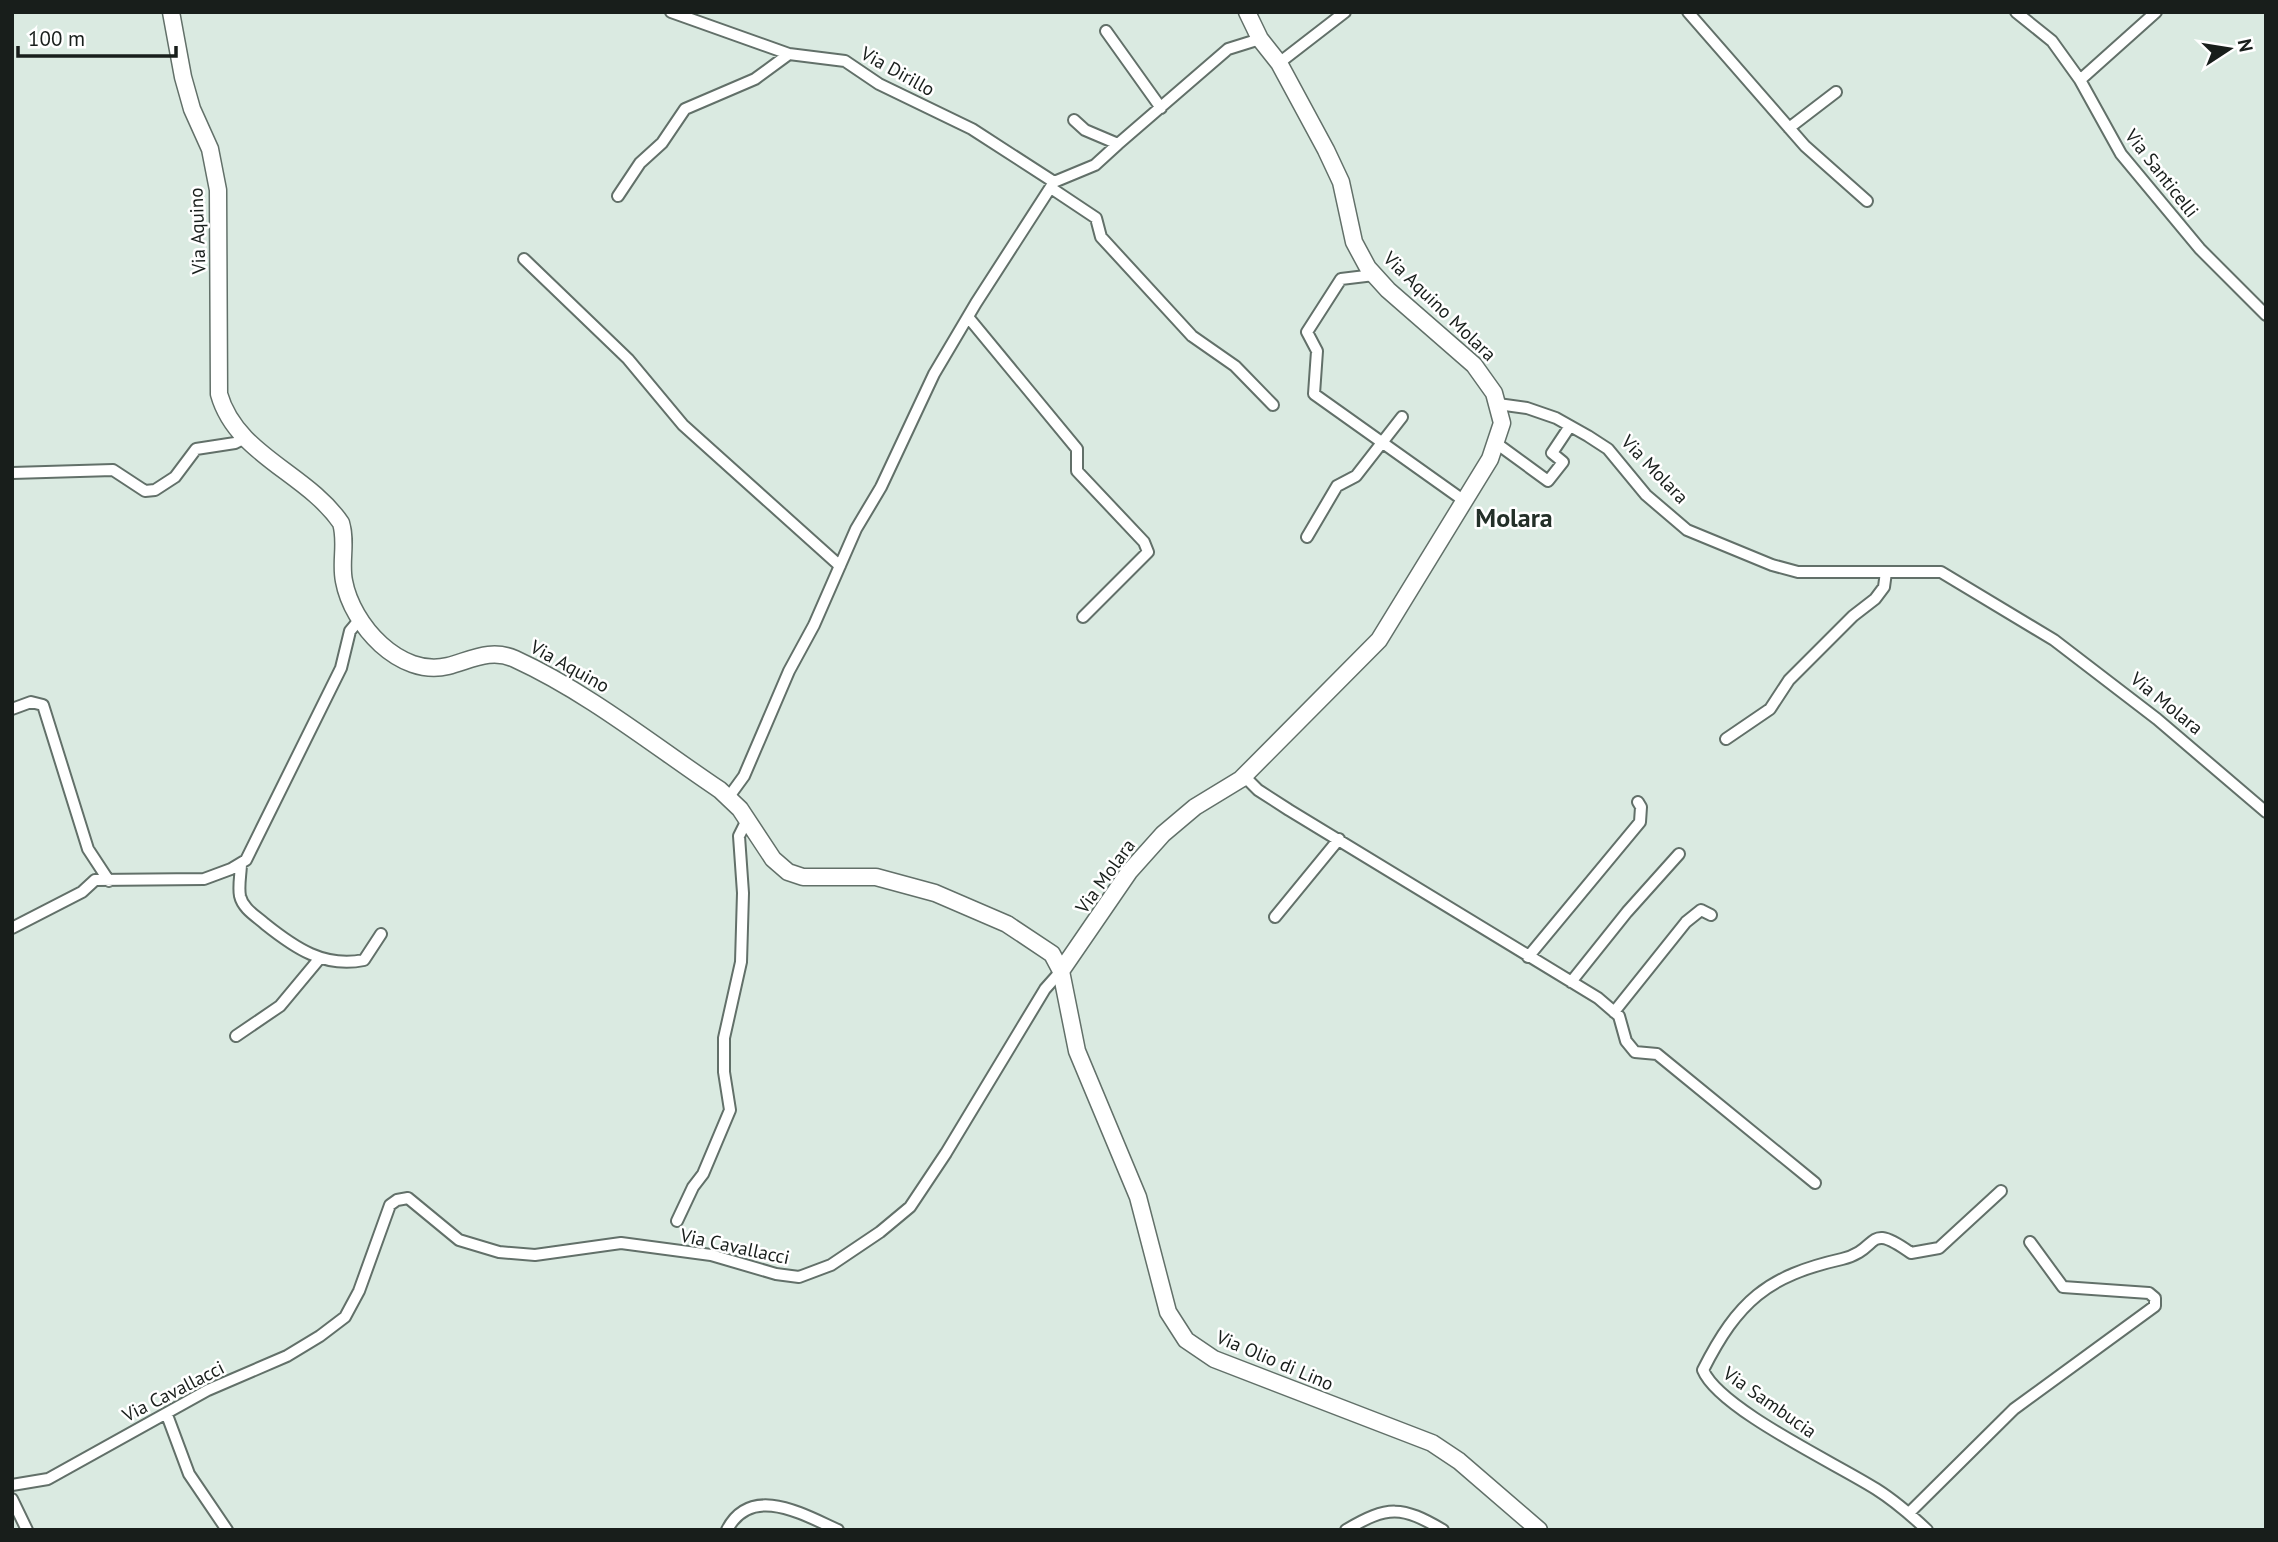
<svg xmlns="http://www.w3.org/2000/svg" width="2278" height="1542" viewBox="0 0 2278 1542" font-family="'PT Sans',sans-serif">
	<rect width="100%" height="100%" fill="#daeae1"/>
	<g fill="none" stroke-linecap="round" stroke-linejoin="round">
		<defs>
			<path id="street" d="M671 12 789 54 845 61 879 84 972 129 1054 182
				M1688 12 1805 146 1867 201
				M2016 12 2052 41 2080 80 2121 154 2200 249 2266 315
				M1106 31 1161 108
				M1279 63 1345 12
				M2080 80 2156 12
				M1074 120 1085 130 1118 144 1228 49 1260 39
				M1789 128 1836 92
				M1051 188 1096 218 1101 237 1192 336 1235 366 1273 405
				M618 196 640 163 662 143 685 109 755 79 789 54
				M524 259 628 359 683 425 840 566
				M1374 275 1341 279 1307 332 1317 351 1314 394 1463 500
				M968 317 1077 449V471L1144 542 1148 552 1083 617
				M1498 404 1527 408 1556 418 1588 436 1608 449 1646 495 1687 530 1772 565 1798 572H1941L2054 640 2157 719 2266 812
				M1496 443 1548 481 1563 462 1552 453 1570 426
				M12 473 113 470 145 491 155 490 175 477 196 449 235 443 245 438
				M1307 537 1337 486 1356 476 1402 417
				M12 709 31 702 43 705 88 849 109 881
				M1726 739 1770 709 1789 680 1853 616 1875 599 1884 587 1886 572
				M1244 776 1258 790 1289 810 1598 998 1619 1016 1626 1041 1635 1052 1657 1054 1815 1183
				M728 798 744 776 789 671 814 625 856 529 881 487 934 374 976 303 1054 182 1095 165 1118 144
				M241 863C241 873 238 886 240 896 243 909 256 916 265 924 295 948 324 968 364 960L381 934
				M1275 917 1339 839
				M12 928 82 892 95 880 204 879 231 869 246 860 341 668 350 631 360 619
				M1528 957 1640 822 1641 807 1638 802
				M1571 982 1627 912 1679 854
				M1614 1012 1686 922 1701 910 1711 915
				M236 1036 280 1006 320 958
				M677 1221 693 1187 703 1174 730 1110 724 1072V1038L741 962 743 893 739 836 747 820
				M167 1415 189 1474 227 1530
				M12 1485 48 1479 208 1390 287 1356 320 1336 345 1317 359 1291 390 1205 397 1200 408 1198 459 1240 499 1252 535 1255 621 1243 711 1255 776 1274 799 1277 831 1265 880 1232 910 1207 946 1153 1045 989 1061 971
				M12 1499 27 1530
				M1909 1513 2014 1409 2155 1306V1298L2149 1293 2063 1287 2030 1242
				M727 1530C751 1483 804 1515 838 1530
				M1346 1530C1388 1505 1402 1506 1443 1530
				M1927 1530C1911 1515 1895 1501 1876 1489 1837 1464 1719 1409 1703 1370 1738 1301 1767 1276 1842 1259 1881 1250 1865 1220 1911 1253L1939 1248 2001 1191"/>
			<path id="secondary" d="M171 12 183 77 192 109 210 149 218 190 219 394C236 455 307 473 341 523 347 542 340 562 344 581 352 625 400 678 448 666 471 660 491 648 515 659 589 693 653 745 720 790L740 809 773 859 788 872 803 877H876L935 893 1007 924 1052 954 1061 971 1077 1051 1138 1197 1168 1312 1186 1340 1214 1359 1432 1443 1459 1461 1539 1530
				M1061 971 1129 872 1163 834 1195 807 1241 779 1379 640 1490 459 1502 423 1494 393 1474 365 1388 290 1368 268 1354 242 1341 182 1326 150 1279 63 1260 39 1247 12"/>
		</defs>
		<use href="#street" stroke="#627069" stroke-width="14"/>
		<use href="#secondary" stroke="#627069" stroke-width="19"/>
		<use href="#street" stroke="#fff" stroke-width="10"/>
		<use href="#secondary" stroke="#fff" stroke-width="16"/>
	</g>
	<g text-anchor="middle" stroke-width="5" stroke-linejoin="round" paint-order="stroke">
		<g font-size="19" fill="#181e1b" stroke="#fff">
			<text transform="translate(898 71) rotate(29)" y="7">Via Dirillo</text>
			<text transform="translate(2162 173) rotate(52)" y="7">Via Santicelli</text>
			<text transform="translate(197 231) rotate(-92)" y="7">Via Aquino</text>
			<text transform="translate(1440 306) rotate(44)" y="7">Via Aquino Molara</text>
			<text transform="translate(1655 469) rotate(46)" y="7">Via Molara</text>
			<text transform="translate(570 666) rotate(29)" y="7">Via Aquino</text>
			<text transform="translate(2167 703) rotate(39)" y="7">Via Molara</text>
			<text transform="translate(1105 876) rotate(-54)" y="7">Via Molara</text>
			<text transform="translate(735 1246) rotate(12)" y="7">Via Cavallacci</text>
			<text transform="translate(1275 1360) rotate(23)" y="7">Via Olio di Lino</text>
			<text transform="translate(173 1391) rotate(-27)" y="7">Via Cavallacci</text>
			<text transform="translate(1770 1402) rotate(35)" y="7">Via Sambucia</text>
		</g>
		<g font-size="26" font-weight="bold" fill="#232f28" stroke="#fff">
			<text x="1514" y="527">Molara</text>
		</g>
	</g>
	<rect width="2278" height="1542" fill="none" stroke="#181e1b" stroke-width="28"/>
	<g transform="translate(2229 49) rotate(78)" stroke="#ffffff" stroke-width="5" paint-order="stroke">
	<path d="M0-5L12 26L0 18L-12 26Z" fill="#181e1b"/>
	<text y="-10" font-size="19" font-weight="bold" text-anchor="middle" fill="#181e1b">N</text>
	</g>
	<path d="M18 46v10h158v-10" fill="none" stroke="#181e1b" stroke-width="3.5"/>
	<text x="28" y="46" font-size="21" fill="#181e1b" stroke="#ffffff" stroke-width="5" paint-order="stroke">100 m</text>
</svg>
